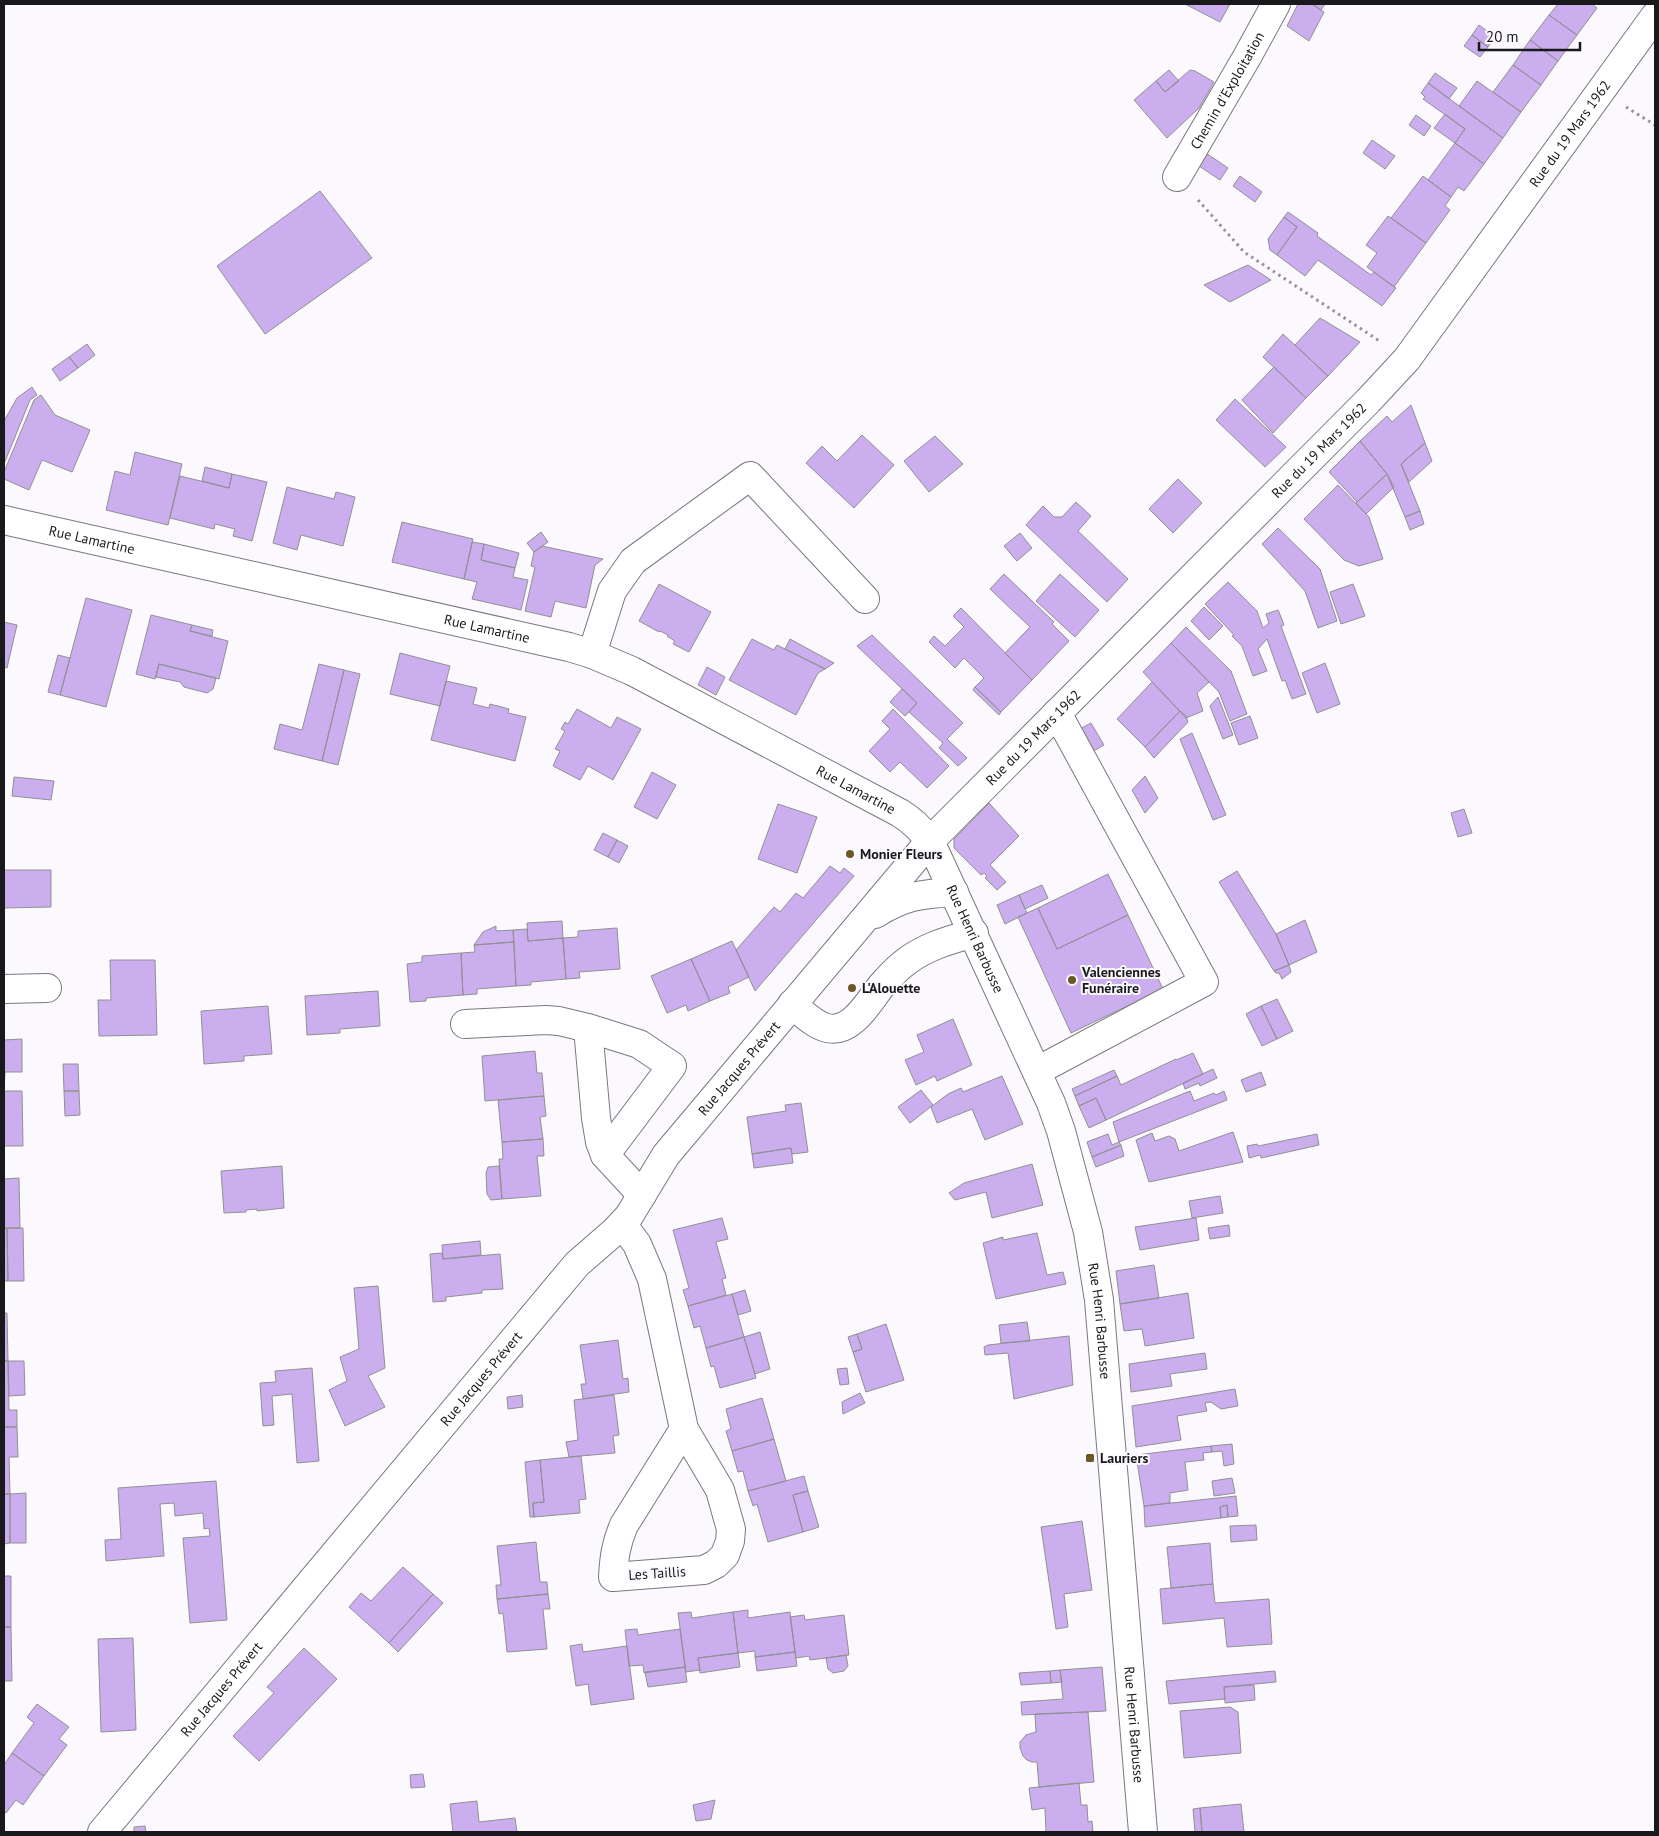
<svg xmlns="http://www.w3.org/2000/svg" width="1659" height="1836" viewBox="0 0 1659 1836" font-family="'PT Sans',sans-serif">
	<rect width="100%" height="100%" fill="#fcf9fe"/>
	<path fill="#cbaeed" stroke="#928f96" d="M1185 4H1230L1220 22Z
		M1298 4H1312L1324 12 1309 41 1287 26Z
		M1312 4H1325L1321 10Z
		M1558 4H1592L1597 8 1577 35 1549 15Z
		M1549 15 1577 35 1558 61 1530 40Z
		M1479 25 1495 37 1488 47 1472 35Z
		M1472 35 1488 47 1480 57 1464 46Z
		M1530 40 1558 61 1541 85 1513 65Z
		M1513 65 1541 85 1521 112 1493 92Z
		M1169 70 1179 81 1165 92 1156 81Z
		M1190 70 1195 71 1214 82 1199 108 1167 138 1134 100 1156 81 1165 92Z
		M1435 73 1457 88 1449 99 1428 83Z
		M1477 81 1521 112 1503 138 1459 106Z
		M1428 83 1503 138 1484 164 1455 143 1465 129 1423 99 1425 97 1421 93Z
		M1445 114 1465 129 1455 143 1434 128Z
		M1416 115 1431 126 1424 136 1409 125Z
		M1372 140 1395 156 1385 169 1363 153Z
		M1455 143 1484 164 1464 191 1458 187 1451 197 1428 180Z
		M1203 151 1228 168 1220 180 1196 164Z
		M1240 176 1262 192 1255 202 1233 186Z
		M1423 176 1451 197 1445 206 1450 210 1426 243 1391 218Z
		M320 191 372 258 265 334 217 266Z
		M1288 212 1318 233 1317 236 1371 275 1374 272 1396 288 1382 306 1318 260 1305 276 1277 255 1297 227 1284 217Z
		M1388 216 1426 243 1394 287 1367 267 1377 253 1366 245Z
		M1284 217 1297 227 1277 255 1270 250 1268 239Z
		M1248 265 1271 280 1230 302 1204 285Z
		M1320 318 1360 342 1328 376 1295 345Z
		M1283 334 1328 376 1306 398 1263 357Z
		M87 344 95 355 78 368 69 357Z
		M69 357 78 368 60 381 52 369Z
		M1274 367 1306 398 1273 433 1242 400Z
		M32 387 37 395 30 400 4 464V421L17 398Z
		M41 395 55 415 90 430 72 472 42 460 29 490 4 479V472L34 400Z
		M1235 399 1286 447 1265 467 1216 420Z
		M1411 405 1425 443 1401 464 1420 511 1405 517 1387 474 1360 441 1387 416 1392 422Z
		M862 435 894 465 854 508 806 463 822 446 837 461Z
		M935 436 963 464 929 492 904 461Z
		M1360 441 1387 474 1357 502 1329 472Z
		M1425 443 1432 461 1409 482 1401 464Z
		M135 452 182 464 168 525 106 510 115 471 130 475Z
		M205 467 232 474 229 488 202 481Z
		M232 474 267 482 252 541 233 536 235 529 215 524 214 529 170 518 180 476 229 488Z
		M1387 474 1394 487 1366 514 1356 503Z
		M1178 479 1202 503 1173 533 1149 509Z
		M1338 485 1369 517 1383 559 1359 566 1344 560 1304 519Z
		M287 487 334 499 336 492 355 497 343 546 301 535 297 550 273 543Z
		M1076 502 1091 516 1078 531 1128 579 1107 602 1026 525 1043 506 1054 517H1062Z
		M1420 511 1424 524 1410 530 1405 517Z
		M402 522 473 539 464 579 392 562Z
		M1278 528 1320 569 1337 621 1318 628 1305 591 1262 544Z
		M541 532 548 542 534 552 527 543Z
		M1020 533 1032 548 1017 561 1004 546Z
		M472 542 484 544 481 560 515 568 513 577 528 580 521 610 472 599 477 582 464 579Z
		M484 544 519 553 515 568 481 560Z
		M542 546 603 559 595 565 586 608 555 601 551 617 525 611 535 567 531 566 534 552Z
		M1004 574 1054 622 1052 624 1069 641 1032 680 1005 653 1030 627 990 589Z
		M1060 574 1099 610 1075 637 1036 601Z
		M1228 582 1257 611 1263 628 1269 623 1266 614 1278 610 1279 612 1284 625 1281 626 1306 694 1292 699 1285 680 1282 681 1267 639 1258 649 1267 671 1253 676 1242 646 1232 636 1234 635 1205 604Z
		M659 584 711 612 689 652 673 644 675 641 667 636 668 635 660 631 659 632 639 621Z
		M1353 584 1365 616 1341 624 1330 592Z
		M86 598 132 610 106 707 60 695Z
		M1204 607 1223 626 1209 640 1191 621Z
		M961 608 1032 680 1001 712 975 687 984 678 964 658 955 668 929 642 934 636 945 646 964 627 953 616Z
		M151 615 192 625 190 631 228 641 219 679 159 664 155 679 136 674Z
		M4 622 17 625 7 668 4 667Z
		M192 625 213 630 212 636 190 631Z
		M1186 627 1231 671 1247 714 1230 721 1219 692 1171 643Z
		M872 635 963 723 947 739 967 758 958 766 939 748 943 743 909 712 917 703 857 646Z
		M752 639 774 650 777 645 825 669 818 673 796 715 729 680Z
		M790 639 834 663 825 669 785 649Z
		M1171 643 1209 682 1197 693 1203 711 1186 718 1143 672Z
		M400 653 450 666 440 706 390 694Z
		M58 655 70 658 60 695 48 692Z
		M1325 663 1340 704 1317 713 1302 673Z
		M159 664 216 678 213 689 207 693 184 687 180 682 156 677Z
		M319 664 344 670 322 761 274 749 280 724 302 730Z
		M707 667 725 677 716 695 698 685Z
		M344 670 360 674 338 765 322 761Z
		M446 681 477 688 473 704 489 708 490 704 509 709 508 713 526 717 515 761 431 740Z
		M1152 682 1180 711 1145 747 1117 719Z
		M975 687 1001 712 999 715 973 690Z
		M902 689 917 703 905 716 890 702Z
		M1218 697 1233 735 1223 739 1210 706Z
		M577 709 611 728 617 717 641 729 613 780 588 766 580 780 553 766 560 751 555 749 565 731 561 729 565 722 568 724Z
		M893 709 949 766 927 788 900 762 890 772 869 751 890 729 882 721Z
		M1180 711 1186 716 1188 722 1154 758 1145 747Z
		M1250 716 1258 738 1239 745 1231 723Z
		M1091 723 1104 745 1090 753 1078 730Z
		M1192 733 1226 815 1213 820 1180 739Z
		M652 772 676 785 657 819 634 807Z
		M1145 776 1158 798 1145 813 1132 790Z
		M14 777 54 781 51 800 12 796Z
		M989 803 1019 836 990 865 1006 882 997 890 985 878 987 876 984 873 981 875 954 848V839Z
		M778 804 817 817 797 873 758 859Z
		M1464 809 1472 833 1458 837 1451 813Z
		M603 833 617 840 608 857 594 850Z
		M617 840 628 846 619 863 608 857Z
		M830 866 840 873 844 868 854 876 755 991 736 950 774 907 780 912 796 893 803 898Z
		M4 870H51V907L4 908Z
		M1237 871 1276 934 1289 965 1274 971 1219 882Z
		M1108 874 1128 915 1057 949 1038 908Z
		M1042 885 1048 898 1025 909 1019 895Z
		M1019 895 1027 913 1005 924 997 905Z
		M1038 908 1057 949 1128 915 1163 989 1071 1033 1018 917Z
		M1305 920 1317 952 1289 965 1276 934Z
		M562 921 563 938 528 941 527 923Z
		M496 926V931L513 930 514 942 474 945 483 932Z
		M617 928 620 969 579 972 580 978 566 979 563 938 578 937V931Z
		M527 929 528 941 563 938 566 979 531 982V985L516 986 513 930Z
		M732 941 749 977 728 987 730 993 710 1001 691 959Z
		M514 942 516 986 477 989V994L463 995 461 953 475 952 474 945Z
		M461 953 463 995 426 998V1001L410 1002 407 964 422 962V956Z
		M691 959 710 1001 688 1011 686 1005 667 1013 651 976Z
		M110 960H155L157 1035 99 1036 98 1000H111Z
		M1289 965 1291 972 1282 979 1279 973H1276L1274 971Z
		M378 991 380 1026 340 1029V1033L307 1035 305 996Z
		M1277 999 1293 1031 1277 1039 1261 1006Z
		M268 1006 272 1054 244 1056V1061L204 1064 201 1011Z
		M1261 1006 1277 1039 1262 1046 1246 1014Z
		M953 1019 972 1065 937 1081 935 1076 916 1085 905 1060 924 1052 917 1035Z
		M22 1039V1072H5L4 1091V1040Z
		M535 1051 537 1073H542L544 1096 485 1101 482 1056Z
		M1193 1053 1203 1074 1106 1120 1096 1098 1079 1106 1075 1096 1117 1076 1121 1085 1176 1059V1060Z
		M63 1064H78L79 1091H64Z
		M1213 1069 1217 1078 1200 1086 1199 1083 1185 1089 1183 1083Z
		M1114 1070 1117 1076 1075 1096 1072 1089Z
		M1261 1072 1266 1085 1246 1092 1241 1080Z
		M1002 1076 1023 1124 985 1140 972 1109 937 1123 931 1107 948 1094 961 1088 963 1092Z
		M921 1090 933 1105 910 1123 898 1107Z
		M4 1091H22L23 1146H4V1161Z
		M64 1091H79L80 1115 65 1116Z
		M1190 1091 1194 1101 1214 1093 1216 1095 1224 1091 1227 1100 1119 1142 1113 1122Z
		M544 1096 546 1116 540 1117 543 1139 502 1142 498 1100Z
		M1096 1098 1106 1120 1089 1128 1079 1106Z
		M801 1103 808 1152 792 1154 791 1148 752 1154 747 1117 786 1111 785 1105Z
		M1233 1132 1243 1162 1149 1182 1136 1140 1152 1133 1155 1141 1169 1136 1175 1139 1179 1151Z
		M1108 1134 1112 1145 1119 1142 1121 1145 1092 1157 1087 1142Z
		M1317 1134 1319 1145 1261 1158 1260 1155 1249 1158 1247 1146 1257 1144 1258 1146Z
		M543 1139 544 1156H537L541 1196 502 1199 499 1159H503L502 1142Z
		M1121 1145 1124 1156 1096 1167 1092 1157Z
		M791 1148 793 1163 754 1168 752 1154Z
		M1032 1164 1043 1205 992 1218 986 1192 955 1200 949 1193 964 1183Z
		M282 1166 284 1208 257 1211V1209L246 1210V1212L224 1213 221 1171Z
		M499 1166 502 1199 491 1200 487 1194 486 1173 488 1167Z
		M19 1178 20 1228H4V1179Z
		M1220 1196 1223 1213 1192 1218 1189 1201Z
		M722 1218 728 1239 716 1242 726 1278 722 1279 726 1295 688 1306 683 1290 689 1288 673 1230Z
		M1196 1218 1199 1240 1140 1250 1135 1227Z
		M1229 1225 1230 1236 1210 1239 1208 1228Z
		M4 1228H7L8 1281H4Z
		M7 1228H23L24 1281H8Z
		M1037 1233 1047 1275 1063 1272 1066 1284 996 1299 983 1243 1003 1237V1240Z
		M480 1241 481 1255 443 1259 442 1245Z
		M442 1253 443 1259 500 1254 503 1289 482 1290V1293L446 1297V1301L433 1302 430 1254Z
		M1154 1265 1159 1298 1120 1304 1116 1271Z
		M378 1286 385 1368 368 1376 385 1407 345 1426 329 1390 347 1381 340 1357 359 1349 354 1288Z
		M745 1290 751 1311 738 1315 732 1294Z
		M1188 1293 1194 1338 1145 1346 1142 1329 1124 1331 1120 1304Z
		M732 1294 744 1337 706 1348 700 1326 694 1328 688 1306Z
		M4 1313H7L8 1361H4Z
		M1027 1322 1030 1341 1001 1343 999 1325Z
		M886 1324 904 1380 866 1392 853 1352 862 1349 857 1334Z
		M760 1332 770 1369 755 1374 744 1337Z
		M857 1334 862 1349 853 1352 848 1337Z
		M1069 1336 1073 1385 1014 1399 1008 1353 985 1355 984 1347 988 1345Z
		M744 1337 756 1378 720 1388 714 1366 711 1367 706 1348Z
		M618 1340 623 1379 628 1378 629 1392 583 1399 581 1384H586L580 1345Z
		M1205 1353 1207 1369 1170 1374 1172 1386 1131 1392 1129 1364Z
		M4 1361H8L9 1410H17V1427H4Z
		M8 1361H24L25 1395 9 1396Z
		M312 1368 319 1461 297 1463 292 1394 272 1396 274 1425 263 1426 260 1383 276 1382 275 1371Z
		M847 1368 849 1384 840 1385 837 1369Z
		M1235 1389 1238 1406 1221 1409 1211 1402 1205 1403 1207 1411 1177 1416 1181 1440 1136 1447 1132 1406Z
		M860 1393 865 1403 843 1414 842 1402Z
		M522 1395 523 1407 508 1409 507 1397Z
		M614 1395 619 1435 613 1436 615 1453 569 1457 566 1442 578 1440 574 1400Z
		M762 1398 774 1439 732 1451 726 1431 731 1429 726 1409Z
		M4 1427H17L18 1457H9L10 1494H4Z
		M774 1439 786 1481 748 1491 743 1471 738 1472 732 1451Z
		M1232 1444 1234 1464 1224 1466 1222 1451 1212 1452 1211 1446Z
		M1211 1446 1212 1452 1203 1453 1204 1460 1185 1462 1188 1490 1170 1493V1503L1144 1506 1136 1455Z
		M581 1456 586 1499 579 1500 580 1513 534 1517 533 1503 544 1502 540 1460Z
		M540 1460 544 1502 533 1503 534 1517H530L525 1462Z
		M804 1476 808 1491 793 1495 803 1532 768 1542 757 1504 753 1506 748 1491Z
		M1232 1478 1235 1493 1214 1496 1212 1481Z
		M216 1481 227 1620 190 1623 183 1538 210 1536 209 1528 204 1529 203 1513 175 1516 174 1503 160 1504 164 1556 106 1561 105 1540 121 1539 118 1488Z
		M808 1491 819 1527 803 1532 793 1495Z
		M26 1493V1543H10V1494Z
		M4 1494H10V1543L4 1544Z
		M1236 1496 1238 1516 1228 1517 1227 1505 1220 1507 1221 1518 1145 1527 1144 1506Z
		M1227 1505 1228 1517 1221 1518 1220 1507Z
		M1082 1521 1092 1590 1064 1594 1068 1627 1056 1629 1041 1527Z
		M1256 1525 1257 1540 1231 1542 1230 1526Z
		M536 1542 540 1582H547L548 1594 497 1599 496 1585H501L497 1546Z
		M1210 1543 1213 1584 1171 1588 1167 1547Z
		M403 1567 433 1594 389 1643 349 1607 361 1593 371 1601Z
		M4 1576H11V1627H4Z
		M1213 1584 1215 1603 1269 1599 1272 1644 1227 1647 1224 1618 1163 1624 1160 1589Z
		M433 1594 443 1603 398 1652 389 1643Z
		M548 1594 550 1609H543L547 1649 507 1652 503 1613 499 1614 497 1599Z
		M748 1610V1618L790 1612 795 1652 755 1657V1651L738 1653 733 1612Z
		M691 1612 692 1618 733 1612 738 1653 698 1658 700 1670 686 1672 678 1613Z
		M804 1615 805 1620 844 1615 849 1655 810 1660 809 1656 796 1658 790 1617Z
		M4 1627H11L12 1681H4Z
		M637 1629 638 1635 680 1629 685 1667 644 1673 643 1665 629 1666 625 1630Z
		M133 1638 136 1730 101 1732 98 1639Z
		M582 1644 583 1652 627 1646 634 1699 591 1705 588 1684 576 1686 570 1646Z
		M304 1648 337 1679 259 1761 233 1736 274 1693 267 1687Z
		M795 1652 797 1666 757 1671 755 1657Z
		M738 1653 740 1667 700 1673 698 1658Z
		M846 1655 848 1666 844 1671 833 1673 828 1669 826 1658Z
		M685 1667 687 1682 648 1687 645 1672Z
		M1102 1667 1106 1711 1022 1715 1021 1702 1063 1699 1060 1670Z
		M1060 1670 1062 1682 1051 1683 1050 1671Z
		M1050 1671 1051 1683 1021 1685 1019 1673Z
		M1275 1671 1276 1682 1224 1687 1225 1699 1169 1704 1166 1681Z
		M1254 1685 1255 1700 1225 1703 1224 1687Z
		M37 1704 69 1727 59 1739 67 1745 44 1776 12 1753 34 1723 27 1717Z
		M1230 1707 1238 1712 1241 1753 1184 1758 1180 1711Z
		M1088 1712 1094 1782 1039 1787 1037 1762H1032L1027 1760 1023 1756 1020 1748V1742L1026 1735 1036 1732 1035 1714Z
		M12 1753 44 1776 23 1805 16 1800 6 1813 4 1811V1765Z
		M423 1774 425 1787 411 1788 410 1775Z
		M1079 1783 1081 1805H1087L1088 1822 1092 1821 1093 1832H1046L1045 1808 1032 1810 1029 1788Z
		M715 1800 711 1819 696 1821 693 1805Z
		M477 1801 479 1822 515 1818 517 1832H453L450 1804Z
		M1241 1804 1244 1832H1202L1200 1808Z
		M1200 1808 1202 1832H1195L1193 1809Z
		M145 1826 146 1832H134V1827Z"/>
	<g fill="none" stroke-linecap="round" stroke-linejoin="round">
		<defs>
			<g id="minor">
				<path id="s1" d="M1177 177 1247 57 1276 4"/>
				<path id="s2" d="M4 520 569 647 592 654 632 671 900 813C913 821 921 829 930 841L1051 1103 1061 1131 1088 1232 1099 1300 1143 1832"/>
				<path d="M592 654 612 591 633 561 750 476 865 599"/>
				<path d="M875 914C904 896 920 894 954 892"/>
				<path d="M4 989 47 988"/>
				<path d="M792 1004C803 1013 814 1025 827 1028 852 1034 869 1001 882 985 890 976 897 968 907 961 927 946 950 940 974 933"/>
				<path d="M465 1024 546 1020 559 1021 588 1028 596 1118 600 1142 605 1155 642 1195"/>
				<path d="M588 1028 639 1044 672 1066 605 1155"/>
				<path d="M1037 1071 1204 982 1057 713"/>
				<path d="M622 1224 637 1244 652 1279 684 1429 720 1490 727 1515 731 1529 730 1541 725 1555 716 1564 704 1570 613 1577C614 1558 616 1543 624 1525L684 1429"/>
				<path id="s3" d="M102 1832 577 1264 615 1231 629 1216 666 1155 930 841 1368 401 1407 359 1655 16"/>
			</g>
		</defs>
		<use href="#minor" stroke="#7a777e" stroke-width="30"/>
		<path stroke="#959397" stroke-width="3" stroke-dasharray="2.5 4" stroke-linecap="butt" d="M1626 107 1655 125
			M1198 200 1244 252 1381 342"/>
		<use href="#minor" stroke="#fff" stroke-width="28"/>
	</g>
	<g fill="#6c5827" stroke="#fcf9fe" stroke-width="2">
		<circle cx="850" cy="854" r="5"/>
		<circle cx="1072" cy="980" r="5"/>
		<circle cx="852" cy="988" r="5"/>
		<rect x="1085" y="1453" width="10" height="10" rx="2.5"/>
	</g>
	<g text-anchor="middle" stroke-width="4" stroke-linejoin="round" paint-order="stroke">
		<g font-size="14" fill="#19181b" stroke="#fcf9fe">
			<text dy="5" stroke="none"><textPath href="#s1" startOffset="100">Chemin d'Exploitation</textPath></text>
			<text dy="5" stroke="none"><textPath href="#s3" startOffset="2249">Rue du 19 Mars 1962</textPath></text>
			<text dy="5" stroke="none"><textPath href="#s3" startOffset="1844">Rue du 19 Mars 1962</textPath></text>
			<text dy="5" stroke="none"><textPath href="#s2" startOffset="90">Rue Lamartine</textPath></text>
			<text dy="5" stroke="none"><textPath href="#s2" startOffset="495">Rue Lamartine</textPath></text>
			<text dy="5" stroke="none"><textPath href="#s3" startOffset="1439">Rue du 19 Mars 1962</textPath></text>
			<text dy="5" stroke="none"><textPath href="#s2" startOffset="900">Rue Lamartine</textPath></text>
			<text dy="5" stroke="none"><textPath href="#s2" startOffset="1099">Rue Henri Barbusse</textPath></text>
			<text dy="5" stroke="none"><textPath href="#s3" startOffset="996">Rue Jacques Prévert</textPath></text>
			<text dy="5" stroke="none"><textPath href="#s2" startOffset="1504">Rue Henri Barbusse</textPath></text>
			<text dy="5" stroke="none"><textPath href="#s3" startOffset="591">Rue Jacques Prévert</textPath></text>
			<text transform="translate(657 1573) rotate(-4)" y="5">Les Taillis</text>
			<text dy="5" stroke="none"><textPath href="#s3" startOffset="186">Rue Jacques Prévert</textPath></text>
			<text dy="5" stroke="none"><textPath href="#s2" startOffset="1909">Rue Henri Barbusse</textPath></text>
		</g>
		<g font-size="14" font-weight="bold" fill="#19181b" stroke="#fcf9fe" text-anchor="start">
			<text x="860" y="859">Monier Fleurs</text>
			<text x="1082" y="977">Valenciennes<tspan x="1082" dy="16">Funéraire</tspan></text>
			<text x="862" y="993">L'Alouette</text>
			<text x="1100" y="1463">Lauriers</text>
		</g>
	</g>
	<rect width="1659" height="1836" fill="none" stroke="#19181b" stroke-width="10"/>
	<path d="M1479 42v8h101v-8" fill="none" stroke="#19181b" stroke-width="2.5"/>
	<text x="1486" y="42" font-size="15" fill="#19181b" stroke="#fcf9fe" stroke-width="4" paint-order="stroke">20 m</text>
</svg>
